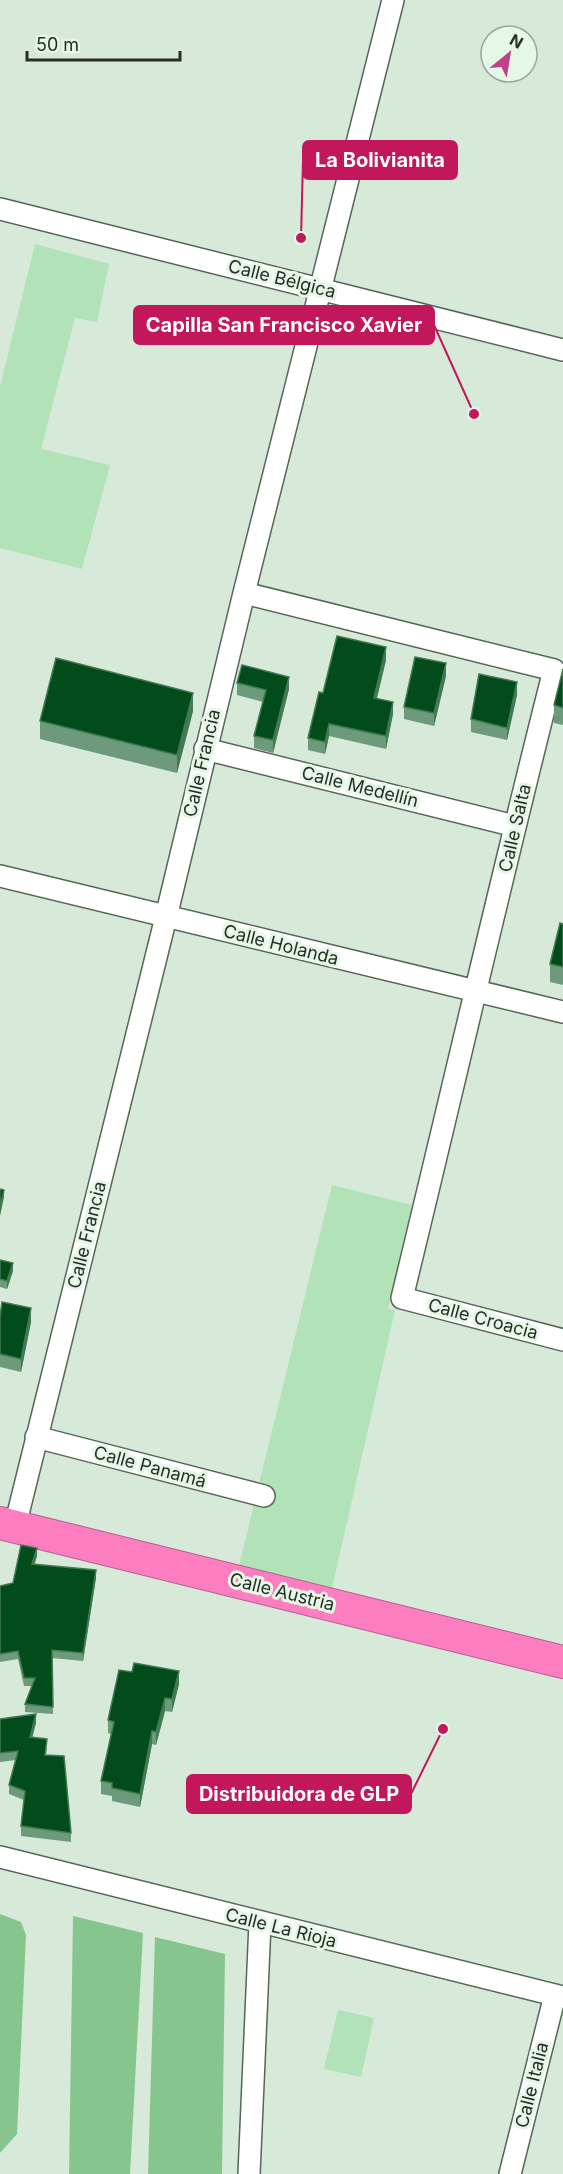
<svg xmlns="http://www.w3.org/2000/svg" width="563" height="2174" viewBox="0 0 563 2174" font-family="Inter,sans-serif">
	<rect width="100%" height="100%" fill="#d7e9d9"/>
	<path fill="#b2e2b7" d="M35 244 109 264 97 322 75 318 41 449 110 465 82 569 0 548V387Z
		M332 1185 412 1205 388 1309 395 1310 331 1593 238 1570Z
		M338 2010 374 2018 361 2077 324 2069Z"/>
	<path fill="#86c68e" d="M0 1914 21 1922 26 1935 17 2134 0 2153Z
		M73 1916 143 1933 130 2174H69Z
		M155 1937 225 1954 222 2174H148Z"/>
	<g fill="none" stroke-linecap="round" stroke-linejoin="round">
		<defs>
			<path id="minor" d="M0 209 563 350
				M244 593 554 670C501 878 453 1089 402 1298L563 1340
				M205 749 515 826
				M0 876 563 1012
				M36 1437 264 1496
				M15 1526 166 917 244 593 393 0
				M0 1857 563 1997
				M249 2174 260 1923
				M510 2174 555 1995"/>
			<path id="highway" d="M0 1523 563 1662"/>
		</defs>
		<use href="#minor" stroke="#566657" stroke-width="24"/>
		<use href="#highway" stroke="#b2618b" stroke-width="34"/>
		<use href="#minor" stroke="#fff" stroke-width="21"/>
		<use href="#highway" stroke="#fd7dc1" stroke-width="32"/>
	</g>
	<path fill="#6c9a7a" d="M386 660 377 698 393 714 386 749 329 736 325 754 308 750V738L323 693Z
		M563 669V725L554 723V705Z
		M446 676 434 726 404 719V707Z
		M237 683 289 689 273 753 254 748V736L263 702 237 695Z
		M517 695 507 740 471 732V719Z
		M193 711 177 773 40 739V721Z
		M563 924V985L550 982V964Z
		M0 1260 13 1271 7 1289 0 1287Z
		M0 1317 31 1322 21 1372 0 1367Z
		M37 1556 34 1565 96 1578 83 1661 52 1658 53 1714 25 1712V1704L32 1686H24L18 1659 0 1662V1586L13 1583Z
		M179 1684 172 1712 165 1711 156 1745 152 1744 140 1807 112 1801V1796L101 1794V1781L111 1734 108 1733V1720Z
		M0 1719 36 1723 32 1737 47 1748 46 1755 71 1833V1842L21 1836V1826L24 1800 9 1794V1785L16 1760 0 1762Z"/>
	<path fill="#427a53" d="M386 647V660L374 710V698Z
		M446 663V676L434 726V713Z
		M289 677V689L273 753V740Z
		M517 682V695L507 740V728Z
		M193 693V711L177 773V755Z
		M393 702V714L386 749V736Z
		M329 724V736L325 754V742Z
		M4 1190V1197L0 1216V1208Z
		M13 1263V1271L7 1289V1281Z
		M31 1308V1322L21 1372V1359Z
		M37 1548V1556L32 1572V1564Z
		M96 1570V1578L83 1661V1653Z
		M179 1671V1684L172 1712V1699Z
		M165 1698V1711L156 1745V1732Z
		M36 1714V1723L30 1746V1737Z
		M152 1731V1744L140 1807V1794Z"/>
	<path fill="#024b1a" stroke="#427a53" stroke-width="1.5" d="M337 636 386 647 374 698 393 702 386 736 329 724 325 742 308 738 319 692 323 693Z
		M415 657 446 663 434 713 404 707Z
		M56 658 193 693 177 755 40 721Z
		M242 665 289 677 273 740 254 736 266 690 237 683Z
		M563 669V708L554 705Z
		M479 674 517 682 507 728 471 719Z
		M560 923 563 924V967L550 964Z
		M0 1189 4 1190 0 1208Z
		M0 1260 13 1263 7 1281 0 1279Z
		M2 1302 31 1308 21 1359 0 1354V1317Z
		M21 1545 37 1548 32 1564 96 1570 83 1653 52 1650 53 1707 25 1704 35 1678H24L18 1651 0 1654V1586L13 1583Z
		M134 1663 179 1671 172 1699 165 1698 156 1732 152 1731 140 1794 112 1788V1783L101 1781 114 1722 108 1720 119 1670 132 1672Z
		M36 1714 30 1737 47 1739 45 1755 64 1756 71 1833 21 1826 25 1791 9 1785 18 1751 0 1753V1719Z"/>
	<g text-anchor="middle" stroke-width="6" stroke-linejoin="round" paint-order="stroke">
		<g font-size="18" fill="#272e27" stroke="#e5f7e6">
			<text transform="translate(282 279) rotate(14)" y="6">Calle Bélgica</text>
			<text transform="translate(202 763) rotate(-77)" y="6">Calle Francia</text>
			<text transform="translate(360 787) rotate(14)" y="6">Calle Medellín</text>
			<text transform="translate(515 828) rotate(-77)" y="6">Calle Salta</text>
			<text transform="translate(281 945) rotate(14)" y="6">Calle Holanda</text>
			<text transform="translate(87 1235) rotate(-76)" y="6">Calle Francia</text>
			<text transform="translate(483 1319) rotate(15)" y="6">Calle Croacia</text>
			<text transform="translate(150 1467) rotate(15)" y="6">Calle Panamá</text>
			<text transform="translate(282 1592) rotate(14)" y="6">Calle Austria</text>
			<text transform="translate(281 1928) rotate(14)" y="6">Calle La Rioja</text>
			<text transform="translate(532 2085) rotate(-76)" y="6">Calle Italia</text>
		</g>
	</g>
	<path fill="none" stroke="#c2185b" stroke-width="2" d="M301 238L303 160M474 414L434 325M443 1729L411 1794"/>
	<g fill="#c2185b" stroke="#e5f7e6" stroke-width="2">
		<circle cx="301" cy="238" r="6"/>
		<circle cx="474" cy="414" r="6"/>
		<circle cx="443" cy="1729" r="6"/>
	</g>
	<g fill="#c2185b" stroke="#c2185b" stroke-width="2">
		<rect x="303" y="141" width="154" height="38" rx="6"/>
		<rect x="134" y="306" width="300" height="38" rx="6"/>
		<rect x="187" y="1775" width="224" height="38" rx="6"/>
	</g>
	<g font-size="20" text-anchor="middle" font-weight="bold" fill="#fff">
		<text x="380" y="167">La Bolivianita</text>
		<text x="284" y="332">Capilla San Francisco Xavier</text>
		<text x="299" y="1801">Distribuidora de GLP</text>
	</g>
	<g transform="translate(509 54) rotate(30)"><circle r="28" fill="#e5f7e6" stroke="#99a79a" stroke-width="1.5"/>
	<path d="M0-4.5L10 22L0 15L-10 22Z" fill="#c14089"/>
	<text y="-9" font-size="16" font-weight="bold" text-anchor="middle" fill="#272e27">N</text>
	</g>
	<path d="M27 51v9h153v-9" fill="none" stroke="#272e27" stroke-width="3"/>
	<text x="36" y="51" font-size="18" fill="#272e27" stroke="#e5f7e6" stroke-width="4.5" paint-order="stroke">50 m</text>
</svg>
